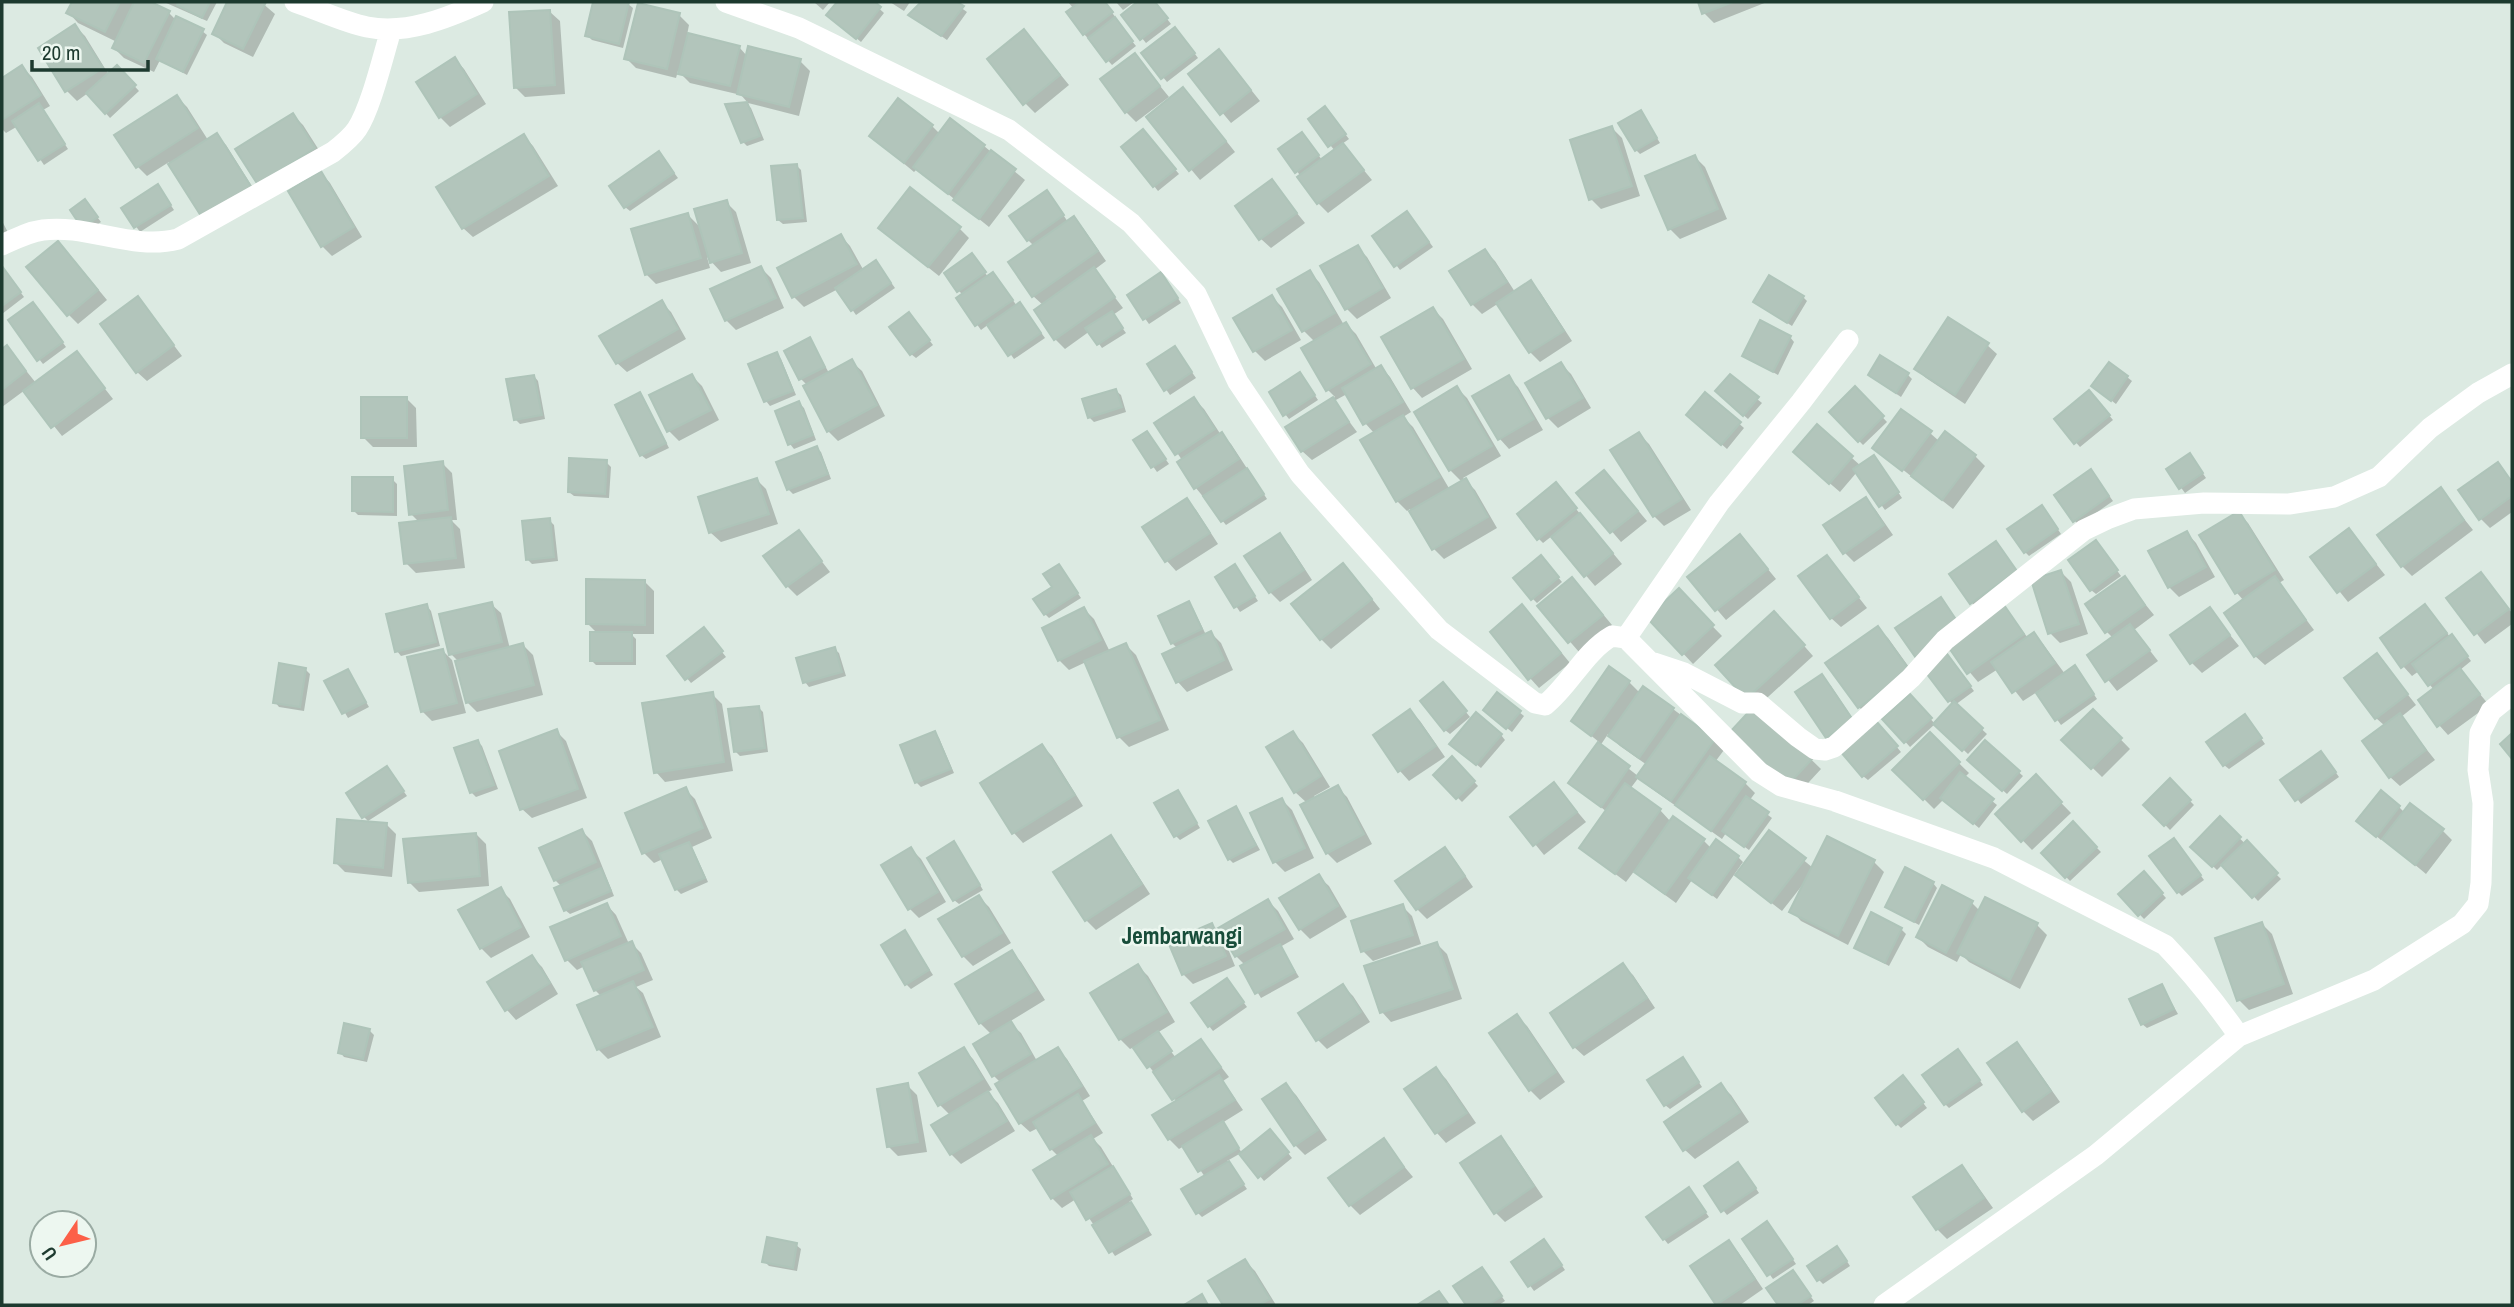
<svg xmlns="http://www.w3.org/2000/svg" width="2514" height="1307" viewBox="0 0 2514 1307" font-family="'Archivo Narrow',sans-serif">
	<rect width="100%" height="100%" fill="#dceae2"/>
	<path fill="#0003" fill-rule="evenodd" d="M74 2H147L169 13 176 20 202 31 207 35 187 75 160 60 154 72 124 58 114 48 117 42 78 23 69 13Z
		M164 2H217L207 21Z
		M229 2H261L275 14 253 57 224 43 214 33Z
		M595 2H621L628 4 633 8 623 48 592 40 587 35Z
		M814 2H830L823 10Z
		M839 2H872L884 13 861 42 829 15Z
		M890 2H910L904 11Z
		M923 2H953L967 12 947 40 911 15Z
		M1068 2H1104L1116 18 1114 19 1136 46 1112 65 1084 34 1074 9Z
		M1116 2H1134L1123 10Z
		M1140 2H1154L1171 24 1146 43 1123 15Z
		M1700 2H1767L1714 23 1704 13Z
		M550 12 560 21 565 94 525 97 515 87Z
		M679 15 689 25 687 35 739 47 747 56 800 61 810 71 799 116 748 103 741 95 690 83 678 71 676 78 636 68 626 58Z
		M75 26 85 36 109 75 117 67 139 91 110 118 88 93 77 101 67 91Z
		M1180 34 1198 58 1167 82 1144 54Z
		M1033 41 1069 85 1035 113 1025 103Z
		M1135 55 1169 97 1136 122 1126 112Z
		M455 59 464 69 486 104 450 127 440 117Z
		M1228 61 1260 101 1231 123 1191 75Z
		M22 67 32 77 50 106 43 110 68 149 44 165 18 126 6 133 2 129V80Z
		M177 97 187 107 208 140 216 135 226 145 260 199 204 218 169 162 147 176 137 166Z
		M1193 99 1235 152 1200 180 1148 118Z
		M746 103 751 108 764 140 747 146 743 142Z
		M1641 112 1660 143 1640 154 1636 150Z
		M1329 113 1349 139 1342 144 1372 180 1328 213 1318 203 1297 171 1307 139 1322 160 1335 151 1310 120Z
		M293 115 303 125 324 158 269 194Z
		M932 126 940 134 984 146 1025 180 989 227 917 169 914 172 871 136Z
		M1612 128 1622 138 1640 196 1601 209 1591 199Z
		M524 136 533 146 558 186 473 237 463 228Z
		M1147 136 1179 174 1158 191 1154 186Z
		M659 153 678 178 630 211 625 207Z
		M1695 157 1705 167 1727 219 1680 239 1670 229 1648 177Z
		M797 166 801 170 807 222 783 224 778 220Z
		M321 173 330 183 362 237 332 256 322 246Z
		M1271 181 1305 223 1271 248 1261 239Z
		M158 186 174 210 140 232 123 208Z
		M1051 197 1068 222 1073 218 1083 228 1106 261 1094 270 1123 308 1113 315 1126 333 1102 348 1090 331 1065 349 1055 339 1043 305 1033 296 1034 246 1028 240Z
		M85 201 101 222 88 231Z
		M726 202 736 212 751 263 721 272 707 257 710 268 656 284 646 274 688 215 702 229Z
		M1411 217 1433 247 1400 270 1374 236Z
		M2 221 12 240 2 246Z
		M959 228 969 238 939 276 890 237Z
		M841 236 850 246 864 271 880 267 895 288 856 315 838 289 804 307 794 297 779 269Z
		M1357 247 1367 257 1391 298 1357 319 1347 309Z
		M1485 251 1495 261 1515 292 1530 282 1540 292 1572 341 1540 362 1530 352 1499 303 1482 314 1472 304 1452 272Z
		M68 253 107 300 78 324 68 314Z
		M976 260 988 277 997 278 1017 306 1024 309 1045 338 1014 359 989 324 981 330 958 298 963 295 958 290Z
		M2 267 24 297 2 314Z
		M761 268 771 278 784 308 736 330 726 320 713 289Z
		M1309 272 1319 282 1344 325 1346 324 1356 334 1377 370 1381 367 1390 377 1411 412 1403 417 1413 427 1450 490 1462 482 1450 470 1417 412 1457 388 1467 398 1501 456 1463 478 1475 490 1497 528 1444 559 1434 549 1410 509 1407 511 1397 501 1374 433 1365 423 1347 394 1334 401 1357 432 1312 460 1302 451 1288 427 1335 397 1327 389 1315 342 1304 331 1279 290Z
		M1166 279 1181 303 1149 324 1129 296Z
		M1272 297 1282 307 1301 340 1265 361 1255 351 1235 318Z
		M1803 297 1807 301 1792 326 1755 302Z
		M138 298 182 356 147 381 137 372Z
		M661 302 671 312 686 339 627 372 617 363Z
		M38 308 66 347 43 364 39 359Z
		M1433 309 1443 319 1472 369 1422 398 1413 388 1383 338Z
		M913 319 933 345 916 358 911 354Z
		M1790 337 1794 342 1778 375 1744 356Z
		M810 339 829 373 852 362 862 371 885 416 838 441 828 431 807 385 801 379Z
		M1987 345 1997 354 1965 404 1926 378 1916 369Z
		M7 347 36 383 77 353 113 399 62 436 25 390 2 407V351Z
		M1175 348 1196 378 1170 395 1149 365Z
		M776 354 781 359 796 395 770 406 766 401Z
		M1561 364 1571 374 1591 408 1558 428 1548 418Z
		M1908 375 1912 379 1901 397 1874 379Z
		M534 376 538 381 545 419 520 424 515 419Z
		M692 376 702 386 719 420 679 441 669 431Z
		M1508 377 1518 387 1543 430 1509 449 1500 439Z
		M2127 377 2132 381 2116 404 2098 390Z
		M1304 379 1318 400 1289 419 1285 414Z
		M1855 388 1887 422 1863 445 1831 412Z
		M1116 391 1121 395 1126 412 1094 422 1089 417Z
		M640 394 644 399 669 448 646 459 641 455Z
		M1706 394 1744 428 1727 449 1693 419Z
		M1721 396 1757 399 1762 403 1748 419Z
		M2094 397 2113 420 2080 447 2056 420Z
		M406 398 416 408 417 447H373L363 437Z
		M1194 399 1204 409 1221 435 1231 444 1267 499 1226 525 1196 488 1182 460 1157 423Z
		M799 403 804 408 816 440 794 449 790 444 777 412Z
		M1817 427 1861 466 1878 462 1902 498 1885 510 1857 472 1840 492 1805 462Z
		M1147 433 1169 464 1157 472 1135 441Z
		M1930 433 1939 441 1975 456 1985 466 1953 509 1874 447Z
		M1639 434 1649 444 1691 510 1664 526 1654 516 1613 450Z
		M816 448 821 452 831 479 793 494 788 489Z
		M2190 455 2206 478 2185 493 2168 470Z
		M606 462 611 467 609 498 574 496 569 492Z
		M442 463 452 473 457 520H451L460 529 465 568 416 573 406 563 419 522 411 514Z
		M2498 465 2512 481V512L2490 528 2480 518Z
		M2095 476 2113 501 2079 525 2074 520Z
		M392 479 397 484V516L358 515 354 511Z
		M757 480 766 489 778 524 721 542 711 533 700 498Z
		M1614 482 1647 521 1621 542 1579 493Z
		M1556 485 1622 564 1595 586 1552 536 1543 543 1539 539Z
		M2440 489 2473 530 2412 576 2402 566Z
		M1865 499 1875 509 1893 535 1854 562 1844 552Z
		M1186 500 1196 510 1218 544 1176 571 1167 561 1145 528Z
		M2046 512 2061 534 2029 556 2025 552Z
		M2238 513 2248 523 2284 580 2279 583 2314 630 2265 665 2255 656 2244 601 2237 593 2201 536Z
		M549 520 554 525 558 561 532 564 528 560Z
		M2349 530 2385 575 2348 602 2312 557Z
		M799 532 830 572 797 596 787 586Z
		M2187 533 2196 543 2215 577 2179 597 2169 587Z
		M1280 535 1289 545 1312 580 1280 602 1270 592Z
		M1996 543 2025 581 1981 612 1971 602Z
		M1749 546 1776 579 1726 620 1689 577Z
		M2100 547 2121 576 2096 594 2091 590Z
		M1827 557 1867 608 1841 627 1831 618Z
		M1545 562 1562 582 1537 603 1532 598Z
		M1059 566 1081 598 1049 618 1045 614Z
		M1235 566 1258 601 1240 612 1217 577Z
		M2061 572 2071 582 2088 634 2060 643 2050 633Z
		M2481 574 2512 613V624L2485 644 2449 598Z
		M1353 575 1380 609 1331 649 1321 639Z
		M2124 578 2154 615 2134 630 2158 661 2117 691 2089 656 2113 638 2107 632Z
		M644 581 654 591V634H631L636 639V665H596L591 660 598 634 587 623Z
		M1582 589 1612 625 1579 652 1539 606Z
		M1678 591 1722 636 1693 664 1650 618Z
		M1940 599 1965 630 2001 604 2028 638 2033 634 2043 644 2065 674 2079 672 2097 699 2061 725 2037 692 2023 701 1998 669 1978 682 1951 650 1946 654 1974 691 1955 705 1987 734 1968 754 1936 724 1953 705 1925 669Z
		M1188 603 1193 608 1206 635 1211 633 1221 643 1233 670 1187 692 1178 682V649L1172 643Z
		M491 604 501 613 510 649 523 645 533 655 543 695 477 712 467 702 459 662 451 654Z
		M427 606 431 611 440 646 401 656 397 651Z
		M2425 606 2451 638 2456 641 2471 661 2460 670 2489 705 2448 735 2439 725 2434 690 2419 671 2412 676 2403 666Z
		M1084 609 1094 619 1110 652 1126 645 1136 655 1169 730 1129 747 1119 737 1086 662 1069 670 1059 660Z
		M2209 609 2239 646 2202 673 2192 663Z
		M1532 617 1570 663 1539 688 1530 678Z
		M1784 623 1813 656 1757 707 1821 769 1798 794 1747 698Z
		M1878 629 1888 638 1919 681 1869 717 1859 707Z
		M708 634 726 657 691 683 669 657Z
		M834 649 839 653 846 676 809 687 805 682Z
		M442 650 452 660 466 713 432 721 422 711Z
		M2377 655 2416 705 2401 717 2435 760 2400 786 2390 777 2385 726 2376 718Z
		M305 669 310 674 304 711 279 707 275 702Z
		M348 671 369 707 348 718 327 682Z
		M1822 676 1831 686 1861 731 1837 747 1827 737Z
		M1629 682 1640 693 1673 709 1714 740 1724 750 1715 762 1745 783 1755 793 1749 801 1772 818 1749 850 1726 833 1722 839 1648 786 1639 777 1630 789 1660 810 1671 822 1703 840 1711 848 1738 857 1743 862 1717 899 1692 880 1676 903 1646 881 1635 870 1626 882 1581 848 1607 812 1571 783 1599 742 1573 721ZM1608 734 1620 746 1647 765 1638 776 1600 746Z
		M1447 689 1470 717 1450 734 1445 730Z
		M712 694 722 704 733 771 665 782 656 772Z
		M1910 696 1935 724 1910 747 1885 719Z
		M758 707 763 712 768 752 740 756 735 751Z
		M1410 711 1420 721 1445 757 1409 781 1400 771 1375 736Z
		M2093 711 2130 749 2102 777 2064 740Z
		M1519 712 1524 716 1512 732 1489 714Z
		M2249 721 2265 744 2229 769 2224 765Z
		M1881 728 1901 752 1868 780 1863 776Z
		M556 731 566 741 587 798 532 818 522 809Z
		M935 733 939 738 954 773 921 787 916 782Z
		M1293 733 1303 743 1330 787 1314 796 1315 799 1337 787 1347 797 1372 844 1337 863 1327 853 1307 803 1295 792Z
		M1501 735 1505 740 1481 768 1456 748Z
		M1930 735 1969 773 1964 778 1997 805 1979 828 1944 799 1934 809 1895 770Z
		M478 742 482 746 498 789 476 797 471 792Z
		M1985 742 2023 776 2007 794 1969 760Z
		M1042 746 1052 756 1083 806 1023 843 1014 833 983 784Z
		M2325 757 2339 777 2301 804 2283 780Z
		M1452 758 1478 786 1462 802 1435 775Z
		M387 768 407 796 368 821 364 817Z
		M2036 777 2071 813 2032 850 1997 814Z
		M2170 781 2194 805 2170 830 2146 805Z
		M1554 784 1586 822 1544 855 1513 817Z
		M685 789 695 799 712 838 692 847 708 882 681 894 676 889 663 859 654 863 644 853 627 814Z
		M1178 792 1200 828 1180 840 1175 835Z
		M1282 800 1292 810 1314 858 1285 872 1275 862Z
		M2399 807 2405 813 2442 830 2452 840 2426 874 2383 838 2381 840 2363 825Z
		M1236 808 1260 850 1233 863 1229 859Z
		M2220 819 2281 879 2258 901 2223 864 2217 870 2193 847Z
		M386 824 396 834 392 877 345 872 335 862Z
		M2073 824 2101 852 2070 881 2043 853Z
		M582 831 592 841 614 896 570 914 565 910 562 887 555 880Z
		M1770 832 1813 868 1828 839 1874 862 1884 872 1848 945 1801 921 1792 911 1804 883 1782 911 1747 884Z
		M476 834 486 844 489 886 419 892 409 882Z
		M1110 838 1120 848 1150 894 1096 930 1086 920Z
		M2178 844 2204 880 2182 896 2178 892Z
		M958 848 983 890 959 904 954 900Z
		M911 849 921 859 946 902 919 918 909 908Z
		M1445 849 1454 859 1473 887 1427 919 1417 909Z
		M2144 873 2166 898 2144 919 2121 895Z
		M1319 877 1329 886 1347 917 1310 939 1300 929Z
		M1933 883 1937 888 1919 925 1887 907Z
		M500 889 510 899 530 937 491 958 481 948 461 910Z
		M979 897 989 907 1011 943 973 966 963 956Z
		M1268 901 1278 911 1294 939 1280 947 1299 977 1261 998 1242 967 1245 965 1236 956 1226 938 1224 939 1235 966 1193 984 1183 974 1212 925 1218 930Z
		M1972 903 1980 911 2037 925 2047 935 2020 989 1969 962 1961 954 1957 962 1928 947 1918 937Z
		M607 905 616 915 629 944 631 943 641 953 653 980 636 987 643 993 661 1037 608 1059 598 1049 601 996 595 990 585 966 577 970 567 960Z
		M1402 906 1412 916 1421 944 1373 961 1363 951Z
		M2262 924 2272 934 2293 994 2249 1010 2239 1000Z
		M1901 929 1906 934 1889 966 1856 948Z
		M905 932 933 975 911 989 906 984Z
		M1437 944 1447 954 1462 999 1391 1022 1382 1012Z
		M1012 952 1021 962 1045 1000 1009 1022 1021 1033 1037 1061 1057 1049 1067 1059 1090 1096 1082 1101 1103 1133 1093 1139 1101 1147 1133 1199 1129 1202 1152 1235 1115 1256 1076 1199 1062 1208 1052 1198 1059 1157 1051 1149 1038 1128 1030 1132 1020 1123 1001 1083 994 1076 992 1035 980 1023 957 985Z
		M532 957 542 967 558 994 516 1020 507 1010 490 983Z
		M1138 966 1148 976 1175 1022 1157 1033 1176 1058 1201 1041 1229 1077 1223 1081 1243 1110 1222 1123 1242 1153 1274 1136 1292 1158 1264 1181 1241 1153 1227 1161 1247 1189 1202 1217 1197 1212 1205 1177 1184 1146 1179 1149 1169 1139 1177 1102 1134 1047 1130 1049 1120 1039 1093 993Z
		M1623 966 1633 975 1655 1008 1584 1056 1574 1047Z
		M1227 980 1247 1007 1213 1031 1209 1026Z
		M1343 986 1353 996 1370 1022 1327 1049 1317 1039Z
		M2162 986 2178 1014 2147 1028 2142 1024Z
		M1517 1017 1527 1026 1565 1082 1540 1100 1530 1090Z
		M369 1030 374 1035 367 1062 344 1057 340 1052Z
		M2016 1045 2026 1054 2060 1102 2033 1121 2023 1111Z
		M963 1049 973 1059 992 1090 987 1092 998 1103 1015 1131 961 1164 951 1154 950 1115 940 1105Z
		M1963 1056 1983 1085 1949 1108 1945 1104Z
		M1687 1064 1702 1087 1670 1109 1665 1105Z
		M1436 1069 1446 1079 1476 1123 1446 1143 1437 1133 1407 1089Z
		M1907 1082 1927 1108 1901 1128 1897 1124Z
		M907 1085 917 1095 927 1152 898 1156 888 1146Z
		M1286 1085 1296 1095 1327 1140 1305 1155 1295 1145Z
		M1721 1085 1731 1095 1749 1122 1695 1159 1685 1150Z
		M1500 1138 1510 1148 1543 1197 1505 1222 1496 1213Z
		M1383 1141 1413 1177 1360 1215 1350 1205Z
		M1962 1167 1971 1177 1993 1208 1947 1239 1937 1229Z
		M1743 1169 1759 1193 1727 1215 1723 1210Z
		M1693 1194 1709 1217 1668 1244 1664 1239Z
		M1772 1228 1796 1264 1773 1279 1744 1239Z
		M1729 1242 1738 1252 1763 1289 1740 1305 1718 1304Z
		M796 1245 801 1249 797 1271 769 1266 764 1261Z
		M1548 1245 1565 1270 1534 1291 1513 1262Z
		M1841 1252 1850 1266 1823 1284 1819 1280Z
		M1245 1261 1255 1271 1276 1305H1225L1211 1282Z
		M1793 1272 1814 1301 1808 1305H1780L1768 1289Z
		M1486 1274 1505 1301 1499 1305H1469L1456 1286Z"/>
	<path fill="#b2c5bb" stroke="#aec4b9" stroke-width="2" d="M72 2H120L105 32 66 13Z
		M134 2H151L170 11 144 63 112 48Z
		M178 2H210L202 18 177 5Z
		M227 2H266L243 49 212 34Z
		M593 2H629L619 44 585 36Z
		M837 2H875L881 7 856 39 826 15Z
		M921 2H957L964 6 941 36 908 15Z
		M1080 2H1105L1113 12 1083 35 1066 12Z
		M1137 2H1155L1168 18 1140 40 1121 15Z
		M1698 2H1733L1702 14Z
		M638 3 680 13 667 69 624 59Z
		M550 10 555 85 514 88 509 12Z
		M176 16 204 29 183 72 156 59Z
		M1115 17 1133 41 1106 62 1088 38Z
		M75 24 103 68 65 92 38 48Z
		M1175 27 1195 53 1161 79 1141 53Z
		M1024 29 1060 75 1023 105 987 59Z
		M688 33 740 46 730 86 678 74Z
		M748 46 801 59 789 107 737 94Z
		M1219 49 1251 90 1220 115 1188 74Z
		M1135 53 1160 86 1125 113 1100 79Z
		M455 57 477 94 439 118 416 82Z
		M22 65 41 95 2 120V78Z
		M117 65 136 85 105 114 86 93Z
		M1183 87 1226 141 1189 171 1146 117Z
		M177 95 198 128 136 168 114 135Z
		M898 98 933 125 904 163 869 136Z
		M747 102 760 136 741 143 725 104Z
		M39 103 65 144 38 161 12 121Z
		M1325 106 1346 134 1328 147 1308 119Z
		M1641 110 1657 138 1635 151 1618 123Z
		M293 113 315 148 258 185 235 149Z
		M950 118 985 145 948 194 913 167Z
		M1612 126 1632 186 1589 200 1570 140Z
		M1143 129 1176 169 1153 187 1121 147Z
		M1302 132 1319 155 1295 173 1278 149Z
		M217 133 252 188 203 219 168 164Z
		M524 134 549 176 462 229 436 187Z
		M1343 143 1364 170 1317 204 1297 177Z
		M991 150 1016 169 979 219 953 200Z
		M659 151 674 173 624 208 609 186Z
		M1695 155 1718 209 1668 230 1645 176Z
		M797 164 803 218 777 220 771 166Z
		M321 171 354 227 321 247 288 191Z
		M1272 179 1297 213 1259 240 1235 206Z
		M158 184 171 205 134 228 121 208Z
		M910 187 961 227 928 267 878 228Z
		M1047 190 1064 215 1027 241 1009 216Z
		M85 199 98 217 82 228 70 210Z
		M727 200 742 253 710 263 694 209Z
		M1407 211 1429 242 1394 267 1372 236Z
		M688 213 701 258 645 275 631 229Z
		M1074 216 1098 251 1032 297 1008 262Z
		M841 234 857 264 792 298 777 268Z
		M58 241 98 290 67 316 26 267Z
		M1358 245 1383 288 1345 310 1320 266Z
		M1485 249 1507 282 1471 305 1449 271Z
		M972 253 986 272 957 292 944 273Z
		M876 260 891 283 851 311 835 288Z
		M2 266 21 292 2 306Z
		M761 266 776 298 725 321 710 289Z
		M1094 267 1115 297 1054 340 1034 310Z
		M1310 270 1335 313 1302 332 1277 289Z
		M993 272 1013 300 975 326 956 298Z
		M1161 272 1178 298 1143 320 1127 295Z
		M1769 275 1804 296 1787 323 1753 302Z
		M1531 280 1564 331 1529 353 1496 303Z
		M1272 295 1292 330 1253 352 1233 318Z
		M138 296 174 345 136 373 100 324Z
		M662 300 678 329 616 364 599 336Z
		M33 302 63 342 37 361 8 320Z
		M1020 302 1041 333 1008 356 987 325Z
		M1433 307 1464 359 1411 389 1381 337Z
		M1112 311 1123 328 1097 345 1085 328Z
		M909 312 930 340 910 355 889 327Z
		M1948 317 1989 343 1955 395 1914 369Z
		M1760 320 1791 336 1773 372 1742 356Z
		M1346 322 1371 364 1326 391 1301 348Z
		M810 337 825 367 799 380 784 351Z
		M7 345 26 371 2 390V349Z
		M1175 346 1192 372 1164 391 1147 364Z
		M77 351 105 388 51 428 23 391Z
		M777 352 793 391 764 402 748 364Z
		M1880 355 1909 373 1896 393 1868 375Z
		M852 359 877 405 827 432 803 386Z
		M1561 362 1583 398 1546 419 1525 383Z
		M2109 362 2128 376 2111 401 2091 386Z
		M1381 365 1403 402 1363 425 1342 388Z
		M1300 372 1315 395 1283 416 1269 392Z
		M692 374 711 410 667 432 649 395Z
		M1730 374 1759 397 1743 416 1715 391Z
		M534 375 542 415 514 420 506 379Z
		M1509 375 1534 419 1498 440 1472 396Z
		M1457 386 1492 446 1449 471 1414 412Z
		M1855 386 1884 416 1858 442 1829 412Z
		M1116 389 1122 407 1088 418 1082 399Z
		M2089 390 2110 415 2074 444 2054 419Z
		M640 392 666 443 640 456 615 405Z
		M1705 392 1741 422 1721 445 1686 415Z
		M361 397H407V438H361Z
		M1194 397 1215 429 1175 455 1154 423Z
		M1333 397 1349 422 1301 452 1285 427Z
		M799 401 813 435 788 445 775 411Z
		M1901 409 1932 431 1902 471 1872 448Z
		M1403 415 1440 477 1396 502 1360 440Z
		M1817 424 1853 456 1829 484 1793 452Z
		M1147 431 1166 459 1151 468 1133 440Z
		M1945 431 1976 455 1942 500 1911 476Z
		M1222 432 1239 459 1194 489 1177 462Z
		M1639 432 1682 499 1653 517 1610 450Z
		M817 446 828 474 787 490 776 462Z
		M2190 453 2203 473 2179 489 2166 469Z
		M1874 455 1899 492 1879 507 1853 469Z
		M569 458 607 460 605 494 568 492Z
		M443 461 448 510 409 515 404 466Z
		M2498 462 2512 482V496L2479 520 2458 490Z
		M1247 468 1264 494 1221 522 1203 496Z
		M2091 469 2109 496 2073 522 2054 495Z
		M1604 470 1638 511 1610 533 1576 493Z
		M352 477H393V512L352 511Z
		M757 478 769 514 709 533 698 497Z
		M1466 478 1488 517 1432 550 1409 511Z
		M1556 482 1577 508 1537 540 1517 514Z
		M2441 487 2464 520 2401 567 2377 535Z
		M1866 497 1884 525 1843 554 1823 525Z
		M1187 498 1210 533 1165 562 1142 527Z
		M2042 505 2058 529 2024 553 2007 529Z
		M2239 511 2275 570 2235 594 2199 535Z
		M1580 513 1613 553 1584 577 1551 537Z
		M451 517 456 558 404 564 399 523Z
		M550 518 554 557 526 560 522 521Z
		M2349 528 2376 564 2337 593 2310 557Z
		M799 530 822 561 786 587 763 556Z
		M2187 531 2206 567 2168 588 2148 551Z
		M1280 533 1304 570 1269 593 1244 556Z
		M1740 534 1768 569 1715 611 1687 577Z
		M2096 540 2118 570 2090 591 2068 560Z
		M1996 541 2017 571 1970 604 1949 574Z
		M1541 555 1559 577 1531 600 1513 578Z
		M1827 555 1859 597 1830 619 1798 576Z
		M1343 563 1372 599 1320 640 1291 604Z
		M1059 564 1078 593 1044 615 1033 599 1052 587 1043 574Z
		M1235 564 1255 596 1234 608 1215 577Z
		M2061 570 2079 624 2048 634 2031 580Z
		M2481 572 2509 609 2474 635 2446 598Z
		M2125 576 2145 605 2105 633 2085 604Z
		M2275 576 2306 620 2254 657 2224 613Z
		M1572 577 1603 615 1568 643 1537 606Z
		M586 579 645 580V625L586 624Z
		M1679 588 1714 625 1682 655 1647 618Z
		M1941 597 1961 627 1916 658 1895 628Z
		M1189 601 1202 629 1171 644 1158 616Z
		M492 602 502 642 449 655 439 614Z
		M2002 602 2024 634 1967 674 1945 642Z
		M427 604 436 642 395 652 386 614Z
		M1522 604 1561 653 1528 680 1490 632Z
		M2425 604 2447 633 2401 668 2380 638Z
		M1084 607 1101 640 1058 661 1042 628Z
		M2210 607 2230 635 2190 664 2170 635Z
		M1774 611 1805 645 1746 699 1715 665Z
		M2130 624 2150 650 2105 682 2087 655Z
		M1878 626 1910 671 1858 708 1825 663Z
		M704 627 723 651 685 680 667 656Z
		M1211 631 1224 660 1176 683 1162 654Z
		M590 632H632V661H590Z
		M2034 632 2055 663 2012 693 1991 662Z
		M2452 634 2468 656 2428 686 2412 664Z
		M523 643 534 685 466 703 455 661Z
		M1126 643 1160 720 1117 738 1084 661Z
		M835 647 842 672 803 683 796 658Z
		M443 649 457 703 421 712 407 657Z
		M1945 651 1971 686 1948 702 1923 669Z
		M2377 653 2408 694 2375 719 2344 678Z
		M279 663 306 668 300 707 273 703Z
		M2075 665 2094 694 2055 721 2036 693Z
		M1609 666 1630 681 1591 736 1571 721Z
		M2460 668 2480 694 2437 727 2418 700Z
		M348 669 366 702 342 714 324 681Z
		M1822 674 1853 720 1826 738 1795 692Z
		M1443 682 1467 711 1444 731 1420 701Z
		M1643 686 1674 708 1639 758 1608 736Z
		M713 692 724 762 654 773 642 703Z
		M1497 692 1521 711 1506 729 1483 710Z
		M1910 694 1932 718 1904 743 1882 719Z
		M1954 701 1983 728 1962 751 1933 724Z
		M1756 704 1813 758 1787 786 1730 732Z
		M759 706 765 748 734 752 728 709Z
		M1410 709 1436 746 1398 772 1373 735Z
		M2093 709 2122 738 2091 769 2061 740Z
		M1476 712 1502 734 1476 765 1449 744Z
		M2400 713 2426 750 2389 778 2362 741Z
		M1681 714 1715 739 1671 801 1636 777Z
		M2245 714 2262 738 2223 766 2206 742Z
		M1876 721 1898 746 1862 777 1840 751Z
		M557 729 578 789 520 810 499 751Z
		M935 731 951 769 915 783 900 745Z
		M1293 731 1321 776 1294 793 1266 747Z
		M1930 732 1960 762 1923 800 1892 770Z
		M2512 733V759L2500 744Z
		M478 740 494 785 470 793 454 748Z
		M1985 740 2020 771 2002 791 1967 760Z
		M1598 742 1630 766 1601 807 1568 783Z
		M1042 744 1075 795 1012 834 980 783Z
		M2321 751 2336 772 2295 801 2280 780Z
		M1452 756 1475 781 1456 799 1433 775Z
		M1710 756 1746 782 1711 831 1675 805Z
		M387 766 404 791 362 818 346 793Z
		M1960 772 1994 799 1973 824 1940 798Z
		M2036 774 2062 802 2021 842 1995 814Z
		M2170 778 2191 800 2164 826 2143 805Z
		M1554 782 1577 812 1533 846 1510 817Z
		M1625 783 1661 809 1615 874 1579 848Z
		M1338 785 1364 834 1326 854 1300 805Z
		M686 787 703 828 642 854 625 813Z
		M1178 790 1197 823 1174 837 1154 803Z
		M2381 790 2400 806 2376 837 2356 821Z
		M1746 796 1769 812 1744 847 1722 831Z
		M1282 798 1305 848 1273 863 1250 813Z
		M2410 803 2444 829 2415 865 2382 839Z
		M1236 806 1256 845 1228 860 1208 821Z
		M1673 816 1705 839 1665 894 1634 872Z
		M2220 816 2241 837 2212 867 2190 847Z
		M337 819 387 823 383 868 334 863Z
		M2073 821 2097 847 2065 878 2041 853Z
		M582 829 596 862 554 881 539 848Z
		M1769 830 1806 858 1771 903 1735 875Z
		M476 833 480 876 408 883 403 839Z
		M1111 835 1142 884 1085 921 1053 872Z
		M1827 836 1875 860 1838 936 1789 912Z
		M2174 838 2201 875 2177 893 2149 856Z
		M1716 839 1739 856 1712 895 1688 878Z
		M2247 840 2278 873 2252 898 2221 865Z
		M954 841 980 885 953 901 927 858Z
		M689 842 705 878 675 890 659 854Z
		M911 847 938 892 908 910 881 865Z
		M1445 847 1465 876 1416 910 1395 881Z
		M1905 867 1934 882 1914 922 1885 907Z
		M601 868 611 891 564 911 554 888Z
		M2144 871 2163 893 2138 916 2118 894Z
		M1319 874 1338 906 1299 930 1279 898Z
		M1942 885 1973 901 1946 953 1916 937Z
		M501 887 521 927 480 949 458 910Z
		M979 895 1002 933 962 957 938 919Z
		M1985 897 2038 923 2010 980 1957 953Z
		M1268 899 1285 929 1235 957 1218 928Z
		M607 903 621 936 565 961 550 927Z
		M1403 904 1413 935 1361 952 1351 921Z
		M1871 912 1902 928 1885 963 1854 948Z
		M2262 922 2284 984 2237 1001 2215 938Z
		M1212 923 1226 956 1182 975 1168 942Z
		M905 930 929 970 905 985 881 945Z
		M632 941 644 970 594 991 581 962Z
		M1437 942 1453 989 1380 1013 1364 966Z
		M1280 944 1295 972 1255 994 1240 966Z
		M1012 950 1036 990 979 1024 955 984Z
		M532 955 550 983 505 1011 487 982Z
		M1623 963 1647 998 1573 1048 1550 1013Z
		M1138 964 1167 1012 1119 1040 1090 993Z
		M1227 978 1244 1002 1208 1027 1191 1003Z
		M633 981 653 1027 597 1050 577 1005Z
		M1343 984 1361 1012 1316 1041 1298 1013Z
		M2162 984 2174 1009 2141 1025 2129 999Z
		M1517 1014 1556 1072 1529 1091 1489 1033Z
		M1011 1021 1031 1054 992 1077 973 1044Z
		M344 1023 370 1029 363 1059 338 1053Z
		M1158 1031 1172 1051 1147 1068 1133 1048Z
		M1201 1039 1221 1067 1172 1100 1153 1072Z
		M2017 1042 2051 1091 2022 1112 1987 1063Z
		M964 1047 983 1079 938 1106 919 1073Z
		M1058 1047 1082 1086 1019 1124 995 1084Z
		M1958 1049 1980 1080 1944 1105 1922 1075Z
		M1683 1057 1699 1082 1664 1106 1647 1080Z
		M1436 1067 1467 1113 1435 1134 1404 1089Z
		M1219 1075 1235 1100 1168 1140 1152 1115Z
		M1903 1075 1924 1102 1896 1125 1875 1098Z
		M908 1083 918 1142 887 1147 877 1089Z
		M1286 1083 1318 1130 1294 1146 1262 1099Z
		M1721 1083 1740 1112 1683 1151 1664 1122Z
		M988 1091 1007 1121 950 1155 931 1125Z
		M1078 1094 1095 1123 1050 1150 1033 1122Z
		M1223 1121 1239 1148 1198 1172 1182 1146Z
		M1270 1129 1289 1152 1258 1178 1239 1154Z
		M1091 1135 1108 1164 1051 1199 1033 1170Z
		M1501 1136 1534 1186 1494 1214 1460 1163Z
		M1384 1138 1404 1167 1349 1206 1328 1178Z
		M1229 1161 1244 1184 1196 1214 1181 1189Z
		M1738 1162 1756 1188 1721 1212 1704 1186Z
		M1962 1165 1984 1198 1936 1230 1913 1197Z
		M1113 1166 1130 1194 1086 1220 1070 1192Z
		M1689 1187 1706 1212 1663 1240 1646 1217Z
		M1131 1202 1148 1230 1109 1253 1092 1225Z
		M1767 1221 1793 1259 1767 1276 1742 1239Z
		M767 1237 797 1243 793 1268 762 1262Z
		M1544 1239 1562 1265 1528 1287 1511 1262Z
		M1729 1240 1755 1279 1716 1305 1690 1266Z
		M1837 1246 1847 1261 1817 1281 1807 1266Z
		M1245 1259 1270 1299 1259 1305H1223L1208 1281Z
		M1482 1267 1502 1296 1488 1305H1466L1453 1286Z
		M1793 1270 1811 1296 1797 1305H1778L1766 1288Z
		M1439 1291 1449 1305H1417Z
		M1202 1294 1208 1305H1184Z"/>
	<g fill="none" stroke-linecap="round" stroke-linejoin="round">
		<path stroke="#fff" stroke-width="21" d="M295 2C319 10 343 22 367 27 406 35 448 18 483 2
			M726 2 799 28 1009 130 1131 223 1196 294 1238 382 1300 474 1439 630 1535 703 1545 705C1570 685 1584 652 1612 636L1626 638 1759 772 1781 786 1835 801 1994 858 2165 945C2192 973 2216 1003 2239 1036L2096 1155 1884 1305
			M2 245C15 239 28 232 43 230 87 224 133 251 178 239L333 152C342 145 351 138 357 129 371 108 383 56 391 30
			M1626 638 1719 503 1801 402 1848 340
			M1654 663 1684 673 1742 703H1758L1798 737 1815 749 1825 750 1834 747 1911 678 1945 640 2084 530 2107 519 2134 509 2204 503 2289 504 2334 497 2379 477 2430 428 2478 393 2512 374
			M2239 1036 2374 980 2462 924 2478 904 2481 883 2483 803 2478 770 2480 733 2491 711 2512 694"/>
	</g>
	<g text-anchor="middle" stroke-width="5" stroke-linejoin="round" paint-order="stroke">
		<g font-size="23" font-weight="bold" fill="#184d3a" stroke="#edf7f0">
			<text x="1182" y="944">Jembarwangi</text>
		</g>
	</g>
	<rect width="2514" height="1307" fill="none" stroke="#1d3a2f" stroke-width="7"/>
	<g transform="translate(63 1244) rotate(235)"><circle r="33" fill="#edf7f0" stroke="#9aaba3" stroke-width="2"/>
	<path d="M0-5L12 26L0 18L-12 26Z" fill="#fc6048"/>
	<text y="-10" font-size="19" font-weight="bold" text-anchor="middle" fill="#1d3a2f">U</text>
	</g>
	<path d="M32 60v10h116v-10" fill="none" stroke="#1d3a2f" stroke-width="3.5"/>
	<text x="42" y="60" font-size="21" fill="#1d3a2f" stroke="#edf7f0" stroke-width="5" paint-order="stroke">20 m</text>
</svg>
